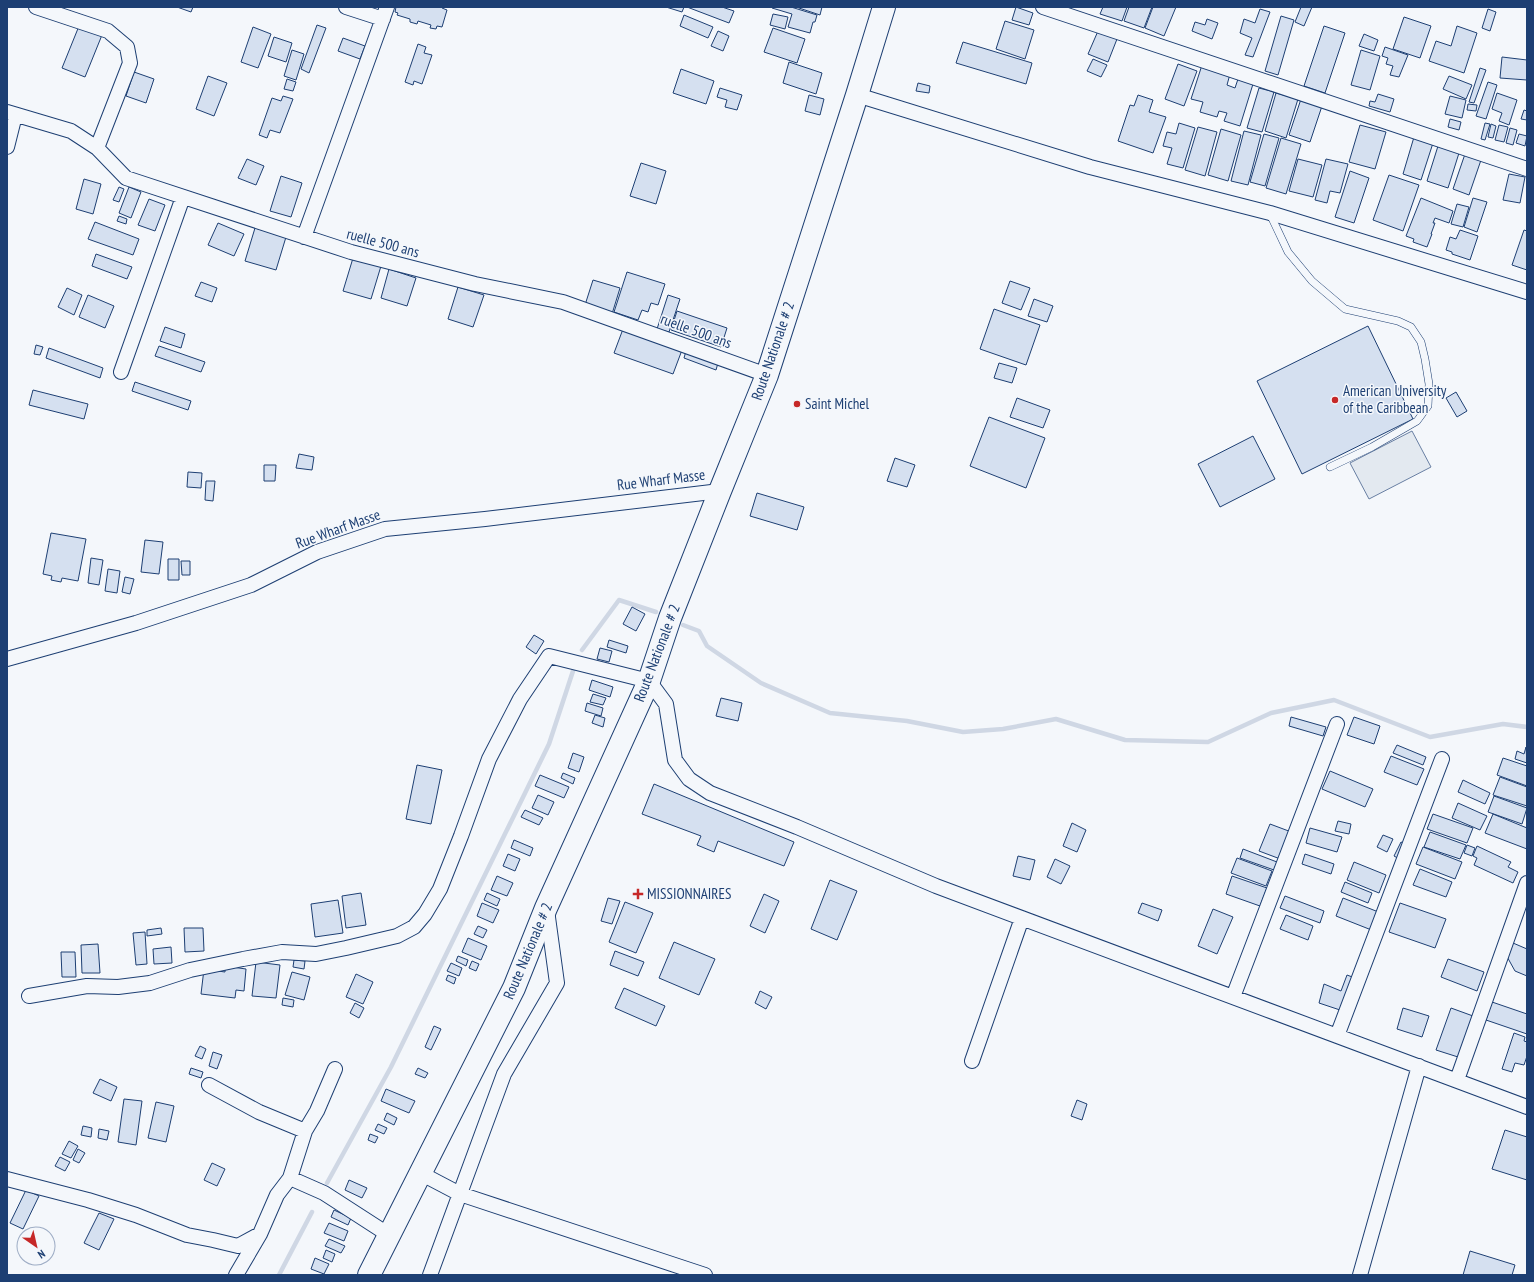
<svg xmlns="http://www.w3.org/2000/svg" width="1534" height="1282" viewBox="0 0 1534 1282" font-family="'PT Sans Narrow',sans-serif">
	<rect width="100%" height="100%" fill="#f4f7fb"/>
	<path fill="#e3e9f0" stroke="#687fa3" d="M1412 431 1431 467 1369 499 1350 463Z"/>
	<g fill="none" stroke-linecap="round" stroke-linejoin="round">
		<path stroke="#cfd7e4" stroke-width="4.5" d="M683 625 699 631 707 646 761 683 830 713 907 721 963 732 1003 729 1056 719 1125 740 1208 742 1271 713 1334 700 1430 737 1503 724 1527 727
			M582 650 619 600 656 612
			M327 1183 391 1067 549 744 573 671
			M279 1275 312 1212"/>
	</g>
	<path fill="#d5e0f0" stroke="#1d3f73" d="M177 7H193L191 12Z
		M396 7H442V8L447 10 442 27 437 26 436 29 430 28 431 25 418 21 417 24 410 22V19L397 15 398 13 395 12Z
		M666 7H684L682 12Z
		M687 7H722L734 11 729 23Z
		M772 7H791L817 15 815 22H813L810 33 788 27 792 14 772 8Z
		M796 7H822L820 15Z
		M1016 7 1033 13 1029 25 1012 20Z
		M1103 7H1127L1122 21 1100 14Z
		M1129 7H1152L1144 28 1124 21Z
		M1153 7H1176L1164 36 1145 28Z
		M1301 7H1312L1304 26 1295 22Z
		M1260 9 1270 12 1253 57 1245 55 1252 38 1240 33 1244 19 1255 23Z
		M1488 9 1496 12 1490 31 1482 28Z
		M773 14 788 17 785 29 770 25Z
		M684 15 713 27 708 38 680 26Z
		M1281 16 1294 20 1278 75 1265 71Z
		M1404 17 1431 26 1420 58 1393 49Z
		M1207 19 1218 23 1212 39 1192 31 1195 22 1205 25Z
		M1005 21 1034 30 1025 59 996 49Z
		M317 25 326 28 309 73 301 69Z
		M79 26 102 35 85 77 62 68Z
		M1324 26 1345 33 1325 93 1304 86Z
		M1457 26 1477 33 1464 73 1429 61 1436 41 1451 46Z
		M253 27 271 34 258 68 241 62Z
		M773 28 805 39 797 63 764 52Z
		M718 31 729 36 723 51 711 46Z
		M1098 31 1117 39 1108 62 1088 54Z
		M1364 34 1378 40 1374 51 1359 46Z
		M274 37 292 43 286 62 268 56Z
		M343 38 365 46 360 59 338 51Z
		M963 42 1032 63 1026 84 956 63Z
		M418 44 426 47 424 53 432 55 422 84 414 81 413 85 405 82Z
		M1385 47 1408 55 1399 77 1390 75 1393 66 1386 64 1388 58 1382 56Z
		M292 50 304 54 296 80 284 76Z
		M1361 50 1380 56 1370 90 1351 85Z
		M1502 57 1527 60V80L1500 78Z
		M1093 59 1107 65 1101 77 1087 71Z
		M789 62 822 73 816 94 783 83Z
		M1178 64 1197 71 1184 106 1165 99Z
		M1202 65 1230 74 1227 85 1235 88 1238 79 1253 84 1240 126 1224 121 1227 113 1219 111 1217 117 1200 112 1203 102 1191 99Z
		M1480 68 1486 70 1474 103 1469 102Z
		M681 69 714 81 706 104 673 93Z
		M134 72 154 79 146 103 126 96Z
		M208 76 227 83 214 116 196 109Z
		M1449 76 1472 85 1466 99 1443 89Z
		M287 79 296 82 293 91 284 89Z
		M1488 82 1497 85 1486 119 1476 116Z
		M918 83 930 86 929 93 916 91Z
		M720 88 742 95 737 110 725 107 727 100 717 97Z
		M1259 88 1274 92 1262 132 1247 128Z
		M1276 93 1298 99 1286 138 1265 131Z
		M1497 93 1517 100 1509 125 1499 121 1502 113 1492 109Z
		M1378 94 1394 99 1390 112 1369 106 1370 101 1375 102Z
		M809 95 824 99 820 115 805 111Z
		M1138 95 1153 100 1149 112 1166 117 1153 153 1118 141 1130 105 1134 106Z
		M283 96 293 99 280 133 270 130 267 138 259 135 272 98 281 101Z
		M1450 96 1466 100 1462 118 1445 114Z
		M1301 99 1322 106 1310 142 1289 135Z
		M1468 104 1477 105 1476 111 1467 110Z
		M1524 110 1527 111V120L1521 119Z
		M1450 119 1461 122 1459 130 1448 127Z
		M1179 123 1195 128 1183 168 1167 164 1172 148 1163 146 1167 132 1176 134Z
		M1485 123 1490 124 1485 140 1481 139Z
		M1491 124 1496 126 1493 138 1488 137Z
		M1360 125 1386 132 1375 169 1349 162Z
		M1499 125 1508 127 1504 142 1495 140Z
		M1198 127 1217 132 1205 176 1185 170Z
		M1510 128 1517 130 1513 145 1506 143Z
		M1221 129 1241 135 1228 181 1208 175Z
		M1244 131 1261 135 1248 185 1231 181Z
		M1264 134 1279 138 1265 186 1250 182Z
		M1519 134 1527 136 1525 146 1516 143Z
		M1414 137 1433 143 1421 180 1403 174Z
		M1281 138 1301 144 1286 194 1266 188Z
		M1438 146 1459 153 1448 188 1427 181Z
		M1465 154 1481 160 1469 195 1453 189Z
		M247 159 264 166 256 185 238 178Z
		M1298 159 1322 165 1313 197 1289 191Z
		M1326 159 1348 164 1340 193 1330 191 1327 203 1315 200Z
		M641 163 666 171 656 204 630 196Z
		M1350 171 1369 178 1354 223 1335 217Z
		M1509 174 1525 177 1520 203 1503 200Z
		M1389 175 1419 185 1403 231 1373 220Z
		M281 176 302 183 291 217 270 211Z
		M84 179 101 184 93 214 76 209Z
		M119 187 124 189 119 202 113 200Z
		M129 187 141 192 131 218 119 213Z
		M1421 198 1453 211 1449 223 1435 218 1433 223H1435L1431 234H1432L1427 247 1413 242 1414 239 1406 236Z
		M1473 198 1487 202 1477 232 1464 227Z
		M149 199 165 205 155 231 138 225Z
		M1457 204 1469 207 1463 227 1451 224Z
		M119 216 127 219 126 224 117 221Z
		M95 222 139 239 133 255 88 239Z
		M218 223 244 234 234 256 208 245Z
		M255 228 286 237 276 270 245 261Z
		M1460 230 1478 236 1470 260 1452 254V252L1446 250 1450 237 1456 239Z
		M1524 230 1527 231V270L1512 265Z
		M96 254 132 267 127 279 92 266Z
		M353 258 381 266 371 299 343 291Z
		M389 269 416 278 407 306 381 298Z
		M627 272 665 284 658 305 651 303 648 312 642 310 638 320 614 312Z
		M593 280 620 288 612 314 585 305Z
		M1010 281 1030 288 1021 310 1002 303Z
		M201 282 217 288 212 302 195 296Z
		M458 287 484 295 473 327 448 319Z
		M67 288 82 295 74 315 58 307Z
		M88 295 114 306 105 328 79 317Z
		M668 295 680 299 669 332 657 329Z
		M1034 299 1053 306 1047 322 1028 316Z
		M994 309 1040 325 1026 365 980 349Z
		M677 311 727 328 721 347 671 330Z
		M1368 326 1413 419 1302 474 1257 381Z
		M165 327 185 334 181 348 160 341Z
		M623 329 682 350 673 374 614 353Z
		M36 345 43 347 40 355 34 354Z
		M159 346 205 362 201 372 155 356Z
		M49 348 103 368 100 378 46 358Z
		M686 351 718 363 716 370 684 358Z
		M999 363 1017 368 1012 383 994 378Z
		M135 382 191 401 188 410 132 391Z
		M33 390 88 404 84 419 29 405Z
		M1456 392 1467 411 1457 417 1446 398Z
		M1017 398 1050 410 1043 428 1010 417Z
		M989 417 1045 438 1026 488 970 466Z
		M1253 436 1275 479 1220 507 1198 464Z
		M299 454 314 457 312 470 296 468Z
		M895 458 915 465 907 487 887 481Z
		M264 465H276L275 481H264Z
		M188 472 202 473 201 488 187 487Z
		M206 481H215L213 501 205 500Z
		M757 493 804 507 797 530 750 516Z
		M51 533 86 539 78 581 62 578 61 582 51 580 52 576 43 574Z
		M145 540 163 542 159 574 141 572Z
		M91 558 103 560 99 585 88 583Z
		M168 559H179V580H168Z
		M181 561H190V575H182Z
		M108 569 120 571 117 593 105 591Z
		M125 577 134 579 130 594 122 592Z
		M632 607 645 614 636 631 623 624Z
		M534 635 544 641 536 654 526 647Z
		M609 640 628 646 626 653 607 647Z
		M600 648 612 651 609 662 597 659Z
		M592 680 613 687 610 697 589 690Z
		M593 694 606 698 603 705 590 702Z
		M721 698 742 703 738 721 716 716Z
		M587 703 603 708 601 716 585 711Z
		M595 715 605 718 603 727 592 723Z
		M1291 717 1326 727 1323 736 1289 726Z
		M1354 717 1380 726 1374 744 1347 735Z
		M1397 745 1426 757 1423 765 1393 753Z
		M1526 747 1527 763 1515 759 1517 751 1524 754Z
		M573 753 584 757 579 772 568 768Z
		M1391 756 1424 769 1417 785 1384 772Z
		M1503 758 1527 766V786L1497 775Z
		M417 765 442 770 431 824 406 819Z
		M1330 771 1373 789 1365 807 1322 789Z
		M563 773 575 778 573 784 561 778Z
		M540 775 569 787 564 798 535 786Z
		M1500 777 1527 787V806L1493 795Z
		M1463 780 1490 793 1485 804 1458 792Z
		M654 784 794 842 784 866 718 841 714 852 697 845 701 836 642 814Z
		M538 795 554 802 548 815 532 808Z
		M1494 796 1527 808 1522 824 1488 812Z
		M1458 803 1487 816 1480 830 1452 818Z
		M525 810 543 818 539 825 521 817Z
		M1433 814 1473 828 1467 843 1427 829Z
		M1493 814 1527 828V849L1485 833Z
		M1338 821 1351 824 1349 834 1335 831Z
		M1072 823 1086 830 1077 852 1063 846Z
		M1270 824 1294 833 1283 860 1259 851Z
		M1310 828 1342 837 1337 852 1306 843Z
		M1430 832 1466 845 1460 859 1424 847Z
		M1383 835 1393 839 1387 852 1377 847Z
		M514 840 533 848 530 856 511 848Z
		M1401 842 1410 846 1403 861 1394 856Z
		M1467 845 1475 848 1472 856 1464 853Z
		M1477 846 1511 862 1508 867 1518 872 1513 883 1474 865 1477 858 1473 856Z
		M1423 847 1462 862 1455 879 1416 864Z
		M1243 849 1277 862 1274 870 1240 858Z
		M508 854 520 859 515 871 503 866Z
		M1305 854 1334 864 1331 874 1302 864Z
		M1018 856 1035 860 1030 880 1013 876Z
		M1237 858 1272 871 1266 886 1231 873Z
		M1055 859 1070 866 1061 884 1047 877Z
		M1354 862 1386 875 1379 893 1347 880Z
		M1420 869 1452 882 1446 897 1413 885Z
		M497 876 513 883 507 896 491 890Z
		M1232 876 1267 888 1260 906 1226 894Z
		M830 880 857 891 837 940 811 929Z
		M1345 882 1372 893 1368 903 1341 892Z
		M361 893 366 925 346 928 342 896Z
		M487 893 500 899 497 906 484 900Z
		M764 894 779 901 765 933 750 926Z
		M1285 896 1324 911 1320 923 1280 908Z
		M608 898 620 901 612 924 601 921Z
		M1343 898 1381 913 1374 931 1336 916Z
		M338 900 343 933 315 937 311 904Z
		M625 902 653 913 636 953 609 942Z
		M482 903 499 910 493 923 477 916Z
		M1142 903 1162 910 1158 921 1138 913Z
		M1400 903 1446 919 1435 948 1389 932Z
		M1213 909 1233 917 1217 954 1198 946Z
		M1286 915 1313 926 1308 940 1280 929Z
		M478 926 487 930 483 938 474 934Z
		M161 928 162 934 147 936V930Z
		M184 928H203L204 951 185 952Z
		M145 932 147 964 136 965 133 933Z
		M468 938 487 946 481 960 462 952Z
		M674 942 715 959 699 995 659 978Z
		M1513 943 1527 949V976L1515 971 1505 953Z
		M98 944 100 973H82L81 945Z
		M171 947 172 963 154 964 153 949Z
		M615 951 644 962 638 976 610 965Z
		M61 952H75L76 977H62Z
		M458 956 468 960 466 966 456 961Z
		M1448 959 1484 972 1477 991 1441 977Z
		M294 960 305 961 304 969 293 967Z
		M472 961 479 964 476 971 469 968Z
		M256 962 280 965 276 998 252 996Z
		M451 963 462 968 459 976 447 971Z
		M225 966 246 969 244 991 236 990 235 998 201 994 204 969 225 972Z
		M292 972 310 977 304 1000 285 995Z
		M356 974 373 982 363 1004 346 997Z
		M448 975 456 978 454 984 446 980Z
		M1347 975 1363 981 1349 1013 1319 1003 1324 984 1341 991Z
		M624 988 665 1006 656 1026 615 1008Z
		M760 991 772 997 766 1009 755 1003Z
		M283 998 294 1000 293 1007 282 1005Z
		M1492 1002 1527 1014V1034L1486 1020Z
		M355 1003 364 1008 359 1018 350 1013Z
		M1403 1008 1429 1016 1422 1037 1397 1029Z
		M1451 1008 1473 1016 1458 1057 1436 1050Z
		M434 1026 441 1029 431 1050 425 1047Z
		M1514 1033 1525 1037 1524 1041 1527 1042V1056L1524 1065 1515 1063 1512 1072 1502 1069Z
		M200 1046 206 1049 202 1059 195 1056Z
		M213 1052 222 1055 217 1069 209 1066Z
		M191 1068 203 1072 201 1078 189 1074Z
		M418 1068 428 1073 425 1078 415 1074Z
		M100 1079 117 1087 111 1101 93 1093Z
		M386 1089 415 1101 409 1113 381 1101Z
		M124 1099 142 1101 136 1145 118 1142Z
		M1077 1100 1087 1104 1082 1120 1071 1116Z
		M156 1102 174 1106 166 1142 148 1138Z
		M387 1113 397 1118 394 1125 384 1120Z
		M378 1124 387 1128 384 1134 375 1130Z
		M83 1126 92 1128 91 1137 81 1135Z
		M99 1129 109 1131 107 1140 98 1138Z
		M1505 1130 1527 1137V1180L1492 1169Z
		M370 1134 378 1137 375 1143 368 1140Z
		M69 1141 78 1146 71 1158 62 1154Z
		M78 1149 85 1153 79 1163 73 1160Z
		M60 1157 70 1162 65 1171 55 1166Z
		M212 1163 225 1169 217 1186 204 1180Z
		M349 1180 367 1188 362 1198 345 1190Z
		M26 1190 39 1196 23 1229 10 1223Z
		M334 1210 351 1218 348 1225 331 1217Z
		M99 1213 114 1219 99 1250 84 1243Z
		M329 1223 348 1231 344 1241 324 1233Z
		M329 1239 345 1246 341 1253 325 1246Z
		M326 1250 335 1254 332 1262 323 1258Z
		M1470 1251 1515 1265 1512 1275H1463Z
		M315 1258 329 1264 324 1274 311 1269Z"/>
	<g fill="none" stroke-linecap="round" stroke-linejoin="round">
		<defs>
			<path id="lane" d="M1270 214 1288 252 1312 281 1345 309 1398 321 1411 327 1421 342 1425 359 1429 384 1428 406 1417 421 1372 447 1330 467"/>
			<path id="street" d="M36 7 108 31 127 47 130 63 97 148
				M346 7 383 19
				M1043 7 1527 169
				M857 95 1090 167 1270 213 1527 292
				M7 112 71 131 97 148 126 178 351 252 475 284 563 302 767 375
				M7 147 15 115
				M304 237 387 7
				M121 372 183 197
				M7 659 136 623 251 585 317 552 385 529 485 519 720 491
				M29 996 87 986 118 987 150 983 190 970 243 959 282 952 316 954 346 948 397 936 414 927 425 914 440 889 461 836 489 759 520 699 549 656 649 681 666 704 675 760 689 779 710 793 797 827 936 886 1527 1107
				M1233 997 1337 724
				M1337 1036 1442 759
				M972 1061 1022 918
				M1457 1080 1527 883
				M209 1085 259 1112 305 1131
				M420 1173 460 1194 705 1275
				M290 1178 324 1193 389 1235
				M7 1179 88 1200 136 1215 187 1235 213 1240 238 1246 260 1234
				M236 1275 260 1234 277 1195 290 1178 305 1131 317 1111 335 1069
				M430 1275 504 1074 557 983 547 910
				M1360 1275 1419 1066"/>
			<path id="primary" d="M369 1275 514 988 546 908 649 681 670 618 720 491 767 375 857 95 884 7"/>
		</defs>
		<use href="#lane" stroke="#1d3f73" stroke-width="8"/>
		<use href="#street" stroke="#1d3f73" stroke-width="16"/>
		<use href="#primary" stroke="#1d3f73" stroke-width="24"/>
		<use href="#lane" stroke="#f4f7fb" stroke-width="7"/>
		<use href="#street" stroke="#f4f7fb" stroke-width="14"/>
		<use href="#primary" stroke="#f4f7fb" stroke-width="22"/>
	</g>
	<g fill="#c62828" stroke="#f4f7fb" stroke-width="1.5">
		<circle cx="1335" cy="400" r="4"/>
		<circle cx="797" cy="404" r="4"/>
		<path d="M636 888h4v4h4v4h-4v4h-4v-4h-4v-4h4z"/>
	</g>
	<g text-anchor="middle" stroke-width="3" stroke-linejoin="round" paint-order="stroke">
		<g font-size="15" fill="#1d3f73" stroke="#f4f7fb">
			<text transform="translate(383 243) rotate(15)" y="5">ruelle 500 ans</text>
			<text transform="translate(696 331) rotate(20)" y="5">ruelle 500 ans</text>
			<text transform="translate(773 351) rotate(-71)" y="5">Route Nationale # 2</text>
			<text transform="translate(661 480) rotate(-7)" y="5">Rue Wharf Masse</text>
			<text transform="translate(338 529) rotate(-20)" y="5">Rue Wharf Masse</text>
			<text transform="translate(657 653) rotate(-69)" y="5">Route Nationale # 2</text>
			<text transform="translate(528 951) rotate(-67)" y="5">Route Nationale # 2</text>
		</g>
		<g font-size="15" fill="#1d3f73" stroke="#f4f7fb" text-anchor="start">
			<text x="1343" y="396">American University<tspan x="1343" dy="17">of the Caribbean</tspan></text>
			<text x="805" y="409">Saint Michel</text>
			<text x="647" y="899">MISSIONNAIRES</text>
		</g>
	</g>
	<rect width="1534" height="1282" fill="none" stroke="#1d3f73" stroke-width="16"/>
	<g transform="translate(36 1246) rotate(146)"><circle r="19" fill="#f4f7fb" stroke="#9eadc5"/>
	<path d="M0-3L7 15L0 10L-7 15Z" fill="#c62828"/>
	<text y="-6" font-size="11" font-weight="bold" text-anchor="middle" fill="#1d3f73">N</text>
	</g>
</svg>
